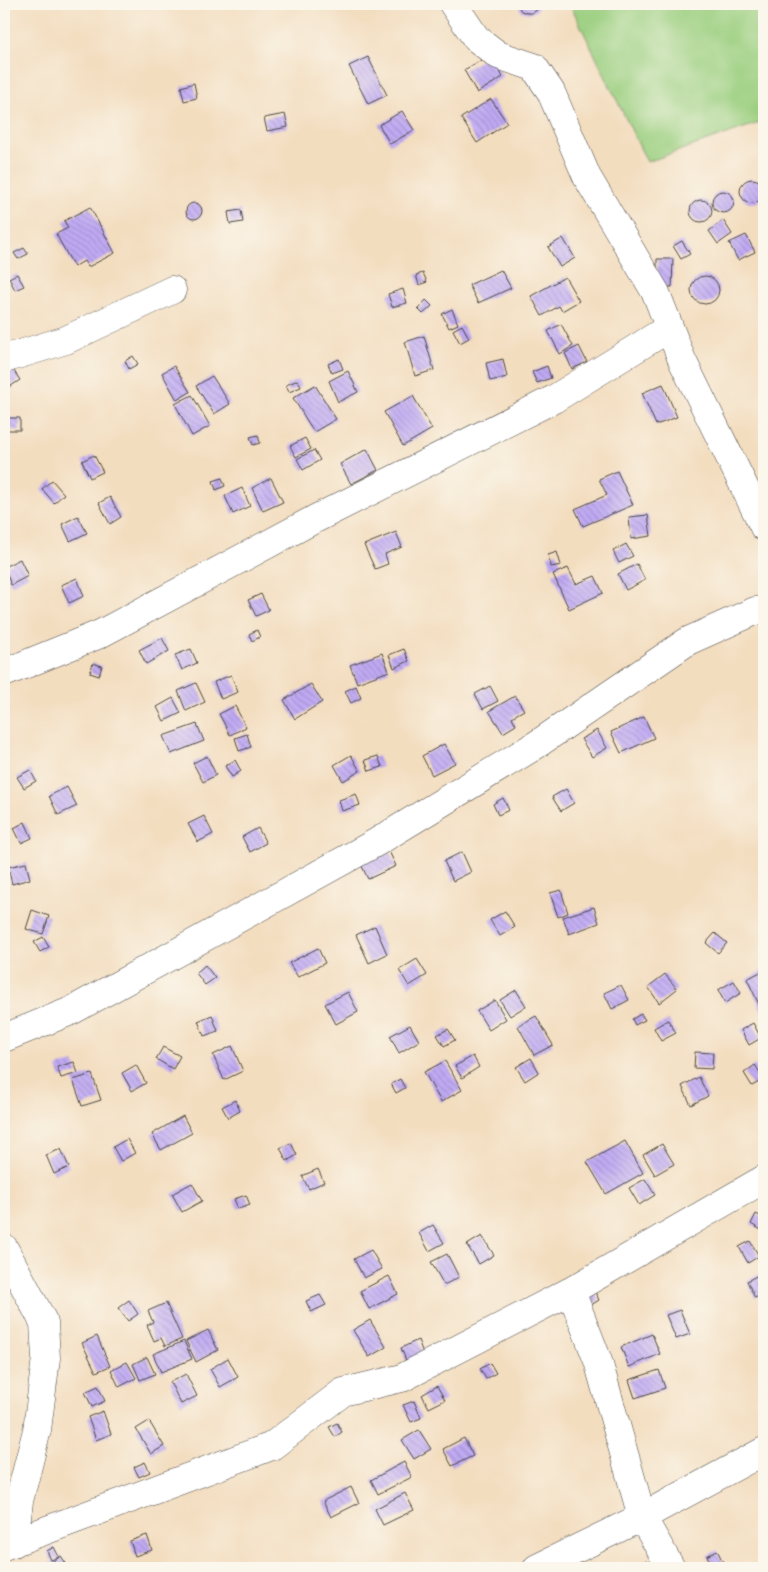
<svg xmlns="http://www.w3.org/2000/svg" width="768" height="1572" viewBox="0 0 768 1572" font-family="Caveat,sans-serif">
	<defs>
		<pattern id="building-back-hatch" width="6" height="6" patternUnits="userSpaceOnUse" patternTransform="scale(1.25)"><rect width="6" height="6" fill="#c1abf5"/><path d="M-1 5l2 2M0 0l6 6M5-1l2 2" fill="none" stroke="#9d8bc7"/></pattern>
	</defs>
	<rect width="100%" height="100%" fill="#fbf7ec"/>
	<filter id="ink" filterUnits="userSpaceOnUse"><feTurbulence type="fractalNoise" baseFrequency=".02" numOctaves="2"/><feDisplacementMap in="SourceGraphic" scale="10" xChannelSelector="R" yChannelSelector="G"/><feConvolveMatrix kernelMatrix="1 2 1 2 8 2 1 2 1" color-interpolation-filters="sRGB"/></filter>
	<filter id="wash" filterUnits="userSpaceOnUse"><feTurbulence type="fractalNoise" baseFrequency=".0096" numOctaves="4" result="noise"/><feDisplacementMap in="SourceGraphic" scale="20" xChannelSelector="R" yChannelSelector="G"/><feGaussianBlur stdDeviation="1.12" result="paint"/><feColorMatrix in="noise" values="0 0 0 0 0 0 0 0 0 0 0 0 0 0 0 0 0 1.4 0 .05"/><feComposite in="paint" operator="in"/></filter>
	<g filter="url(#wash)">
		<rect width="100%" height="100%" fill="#f3ddbf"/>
		<path fill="#9bcf80" stroke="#637d56" d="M570 4H764V121L647 162Z"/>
		<g id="blocks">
			<path fill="url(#building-back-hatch)" d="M517 4H540L537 10 532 13H527L521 11Z
				M490 55 503 77 477 93 464 70Z
				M368 57 387 95 368 104 349 66Z
				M194 83 197 98 184 101 181 87Z
				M491 99 507 123 477 143 461 118Z
				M402 111 414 130 390 144 379 125Z
				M285 114 288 127 267 131 264 118Z
				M740 191a12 12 0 1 1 24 0a12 12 0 1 1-24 0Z
				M712 202a11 11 0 1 1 22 0a11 11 0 1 1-22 0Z
				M690 211a11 11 0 1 1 22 0a11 11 0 1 1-22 0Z
				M186 211a8 8 0 1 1 16 0a8 8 0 1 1-16 0Z
				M90 207 115 253 88 267 84 261 74 267 56 234 68 228 64 221Z
				M241 210 243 222 230 224 228 212Z
				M723 220 732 234 718 244 709 231Z
				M746 235 755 252 738 260 729 243Z
				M563 238 575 258 560 267 548 247Z
				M682 241 690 254 681 259 673 246Z
				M24 248 28 254 18 259 14 253Z
				M657 259H673L672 287 657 286Z
				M501 270 511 288 478 303 469 285Z
				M423 273 427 282 419 285 416 275Z
				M17 274 24 286 15 290 9 278Z
				M691 290a14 14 0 1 1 28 0a14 14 0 1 1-28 0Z
				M565 277 579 301 562 311 559 306 542 316 531 296Z
				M403 289 407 303 392 307 388 294Z
				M426 300 432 306 423 314 418 309Z
				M452 309 458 324 449 328 442 314Z
				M561 324 573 346 560 354 548 331Z
				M462 325 469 338 460 343 453 330Z
				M424 336 434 370 415 376 405 342Z
				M579 346 587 362 572 369 565 353Z
				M133 356 138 364 129 369 125 361Z
				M339 359 343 369 332 373 328 364Z
				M503 359 507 377 490 381 486 363Z
				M10 365 20 380 5 390 4 388V369Z
				M174 366 190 392 177 400 162 373Z
				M547 366 551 378 537 383 532 372Z
				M348 371 358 392 338 402 329 381Z
				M212 376 230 404 214 414 196 386Z
				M298 380 301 387 289 392 286 385Z
				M663 384 677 417 656 425 642 393Z
				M315 385 336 419 314 432 293 398Z
				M192 395 210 426 192 436 175 404Z
				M413 396 432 429 403 446 384 412Z
				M4 418H20V430H5Z
				M258 435 260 443 253 445 250 437Z
				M305 438 311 449 296 457 290 446Z
				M367 449 378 470 351 484 340 464Z
				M314 450 320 460 303 470 297 459Z
				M94 455 103 472 90 478 82 461Z
				M617 471 633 505 583 526 575 509 607 495 599 479Z
				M222 478 225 486 216 490 213 481Z
				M271 478 283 502 263 511 252 488Z
				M52 480 64 494 54 503 42 489Z
				M242 488 250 506 233 514 225 496Z
				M110 497 121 517 110 524 99 503Z
				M648 515 651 536 631 539 629 517Z
				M78 516 87 533 70 541 62 524Z
				M396 532 402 547 385 554 388 564 375 569 364 545Z
				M626 544 633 556 619 563 613 551Z
				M557 552 561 565 551 567 548 555Z
				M20 559 28 576 11 585 4 567Z
				M637 564 645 580 626 590 618 574Z
				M568 568 576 584 595 576 603 593 569 609 553 574Z
				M77 578 84 596 69 603 61 585Z
				M261 594 269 610 256 616 248 600Z
				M257 630 260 637 252 641 249 634Z
				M162 638 169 651 146 664 139 650Z
				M191 649 197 663 182 670 175 655Z
				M404 649 409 661 394 668 389 655Z
				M382 653 389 671 357 683 350 665Z
				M93 663 102 666 99 676 90 673Z
				M231 675 238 692 221 699 214 682Z
				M196 683 205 702 186 711 178 691Z
				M311 684 322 702 295 719 284 700Z
				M356 686 361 698 351 703 345 691Z
				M490 686 498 701 483 709 475 694Z
				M515 696 524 710 512 717 516 725 503 733 489 711Z
				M173 698 181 713 164 721 157 707Z
				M235 706 246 727 230 735 219 714Z
				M644 717 654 738 621 753 611 732Z
				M197 724 204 741 171 754 163 736Z
				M597 730 607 748 592 757 581 739Z
				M247 734 251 747 239 751 235 738Z
				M444 744 455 763 432 775 422 756Z
				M351 755 360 771 343 781 334 765Z
				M207 756 216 775 203 782 193 763Z
				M378 756 382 767 369 771 365 760Z
				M235 760 241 771 232 777 225 766Z
				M30 770 36 781 24 788 17 777Z
				M67 787 77 806 58 815 49 796Z
				M566 789 574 803 561 811 552 797Z
				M356 794 360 805 342 811 339 800Z
				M503 798 509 810 498 815 493 804Z
				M204 816 213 834 198 842 188 824Z
				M25 822 32 838 21 843 14 828Z
				M258 828 266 843 250 852 242 837Z
				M387 847 396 866 368 879 359 860Z
				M462 852 471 872 453 881 444 861Z
				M26 863 30 879 12 884 8 867Z
				M561 890 568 913 558 917 550 893Z
				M594 907 599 923 569 934 563 917Z
				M32 910 49 916 43 934 26 929Z
				M505 911 515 927 500 936 490 920Z
				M375 926 387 954 369 963 356 935Z
				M715 933 727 943 718 953 706 943Z
				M43 937 49 947 40 952 34 942Z
				M318 948 325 963 298 977 289 963Z
				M417 959 427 975 409 986 399 970Z
				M205 965 215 978 205 985 196 973Z
				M764 970V1015L747 979Z
				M665 974 677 989 659 1003 648 987Z
				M734 981 741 993 725 1003 718 990Z
				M621 985 629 1000 612 1009 604 993Z
				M516 990 526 1006 510 1016 500 1000Z
				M348 992 358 1012 336 1024 325 1004Z
				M495 1000 506 1019 489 1030 477 1011Z
				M641 1014 645 1020 635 1025 632 1019Z
				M212 1015 218 1031 204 1036 198 1021Z
				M536 1016 553 1045 534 1055 518 1026Z
				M668 1020 676 1033 661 1041 654 1028Z
				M753 1023 761 1038 749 1045 741 1030Z
				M410 1025 419 1041 399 1053 390 1036Z
				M448 1029 455 1040 444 1046 437 1035Z
				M232 1046 243 1071 224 1080 213 1055Z
				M163 1047 180 1056 173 1069 156 1059Z
				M695 1052 713 1053 712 1069 694 1068Z
				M473 1056 479 1067 462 1078 455 1066Z
				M531 1058 539 1072 525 1081 516 1067Z
				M445 1061 462 1090 441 1102 424 1072Z
				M74 1062 78 1073 61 1078 57 1067Z
				M136 1065 146 1083 132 1091 122 1073Z
				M755 1065 764 1079 752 1086 744 1073Z
				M92 1074 101 1100 82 1106 73 1080Z
				M699 1077 708 1096 691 1105 682 1086Z
				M400 1079 405 1088 396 1093 391 1084Z
				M235 1100 240 1111 228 1118 222 1107Z
				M183 1116 192 1133 161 1150 152 1134Z
				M127 1139 135 1153 121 1161 113 1147Z
				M625 1141 643 1173 606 1194 587 1162Z
				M291 1143 297 1155 287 1161 280 1148Z
				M662 1144 674 1164 655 1175 643 1155Z
				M61 1149 69 1167 54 1174 46 1155Z
				M318 1169 324 1182 309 1189 302 1176Z
				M645 1179 655 1195 639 1205 629 1188Z
				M192 1183 202 1201 182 1212 172 1194Z
				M246 1195 250 1205 238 1209 234 1199Z
				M756 1214 764 1218V1224L761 1230 751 1224Z
				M433 1225 444 1243 429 1251 419 1233Z
				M482 1236 494 1255 479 1264 467 1245Z
				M750 1241 759 1256 748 1263 739 1247Z
				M371 1250 382 1269 364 1278 354 1259Z
				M447 1254 459 1277 444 1285 431 1262Z
				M764 1272V1293L755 1298 747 1281Z
				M389 1276 398 1294 369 1309 360 1291Z
				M594 1290 599 1300 591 1305 585 1295Z
				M320 1295 326 1305 311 1312 306 1301Z
				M129 1300 138 1314 128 1321 118 1308Z
				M166 1303 182 1339 165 1346 161 1338 154 1341 147 1325 153 1322 148 1311Z
				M680 1310 690 1334 676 1339 666 1315Z
				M370 1320 386 1347 369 1357 353 1330Z
				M208 1330 218 1350 196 1362 186 1341Z
				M652 1334 660 1354 629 1367 621 1347Z
				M97 1336 110 1366 96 1372 82 1343Z
				M418 1340 424 1356 407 1363 401 1348Z
				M184 1341 192 1359 161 1372 153 1354Z
				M147 1357 155 1374 140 1380 133 1364Z
				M228 1358 238 1377 220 1387 210 1369Z
				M127 1362 136 1378 119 1387 111 1370Z
				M490 1363 496 1373 486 1379 480 1369Z
				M659 1370 665 1388 635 1398 629 1380Z
				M186 1374 197 1396 181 1404 170 1382Z
				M98 1386 105 1401 92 1407 85 1392Z
				M437 1386 445 1400 429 1408 422 1395Z
				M414 1401 421 1418 411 1422 403 1405Z
				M103 1411 111 1434 96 1440 88 1417Z
				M149 1421 164 1446 151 1454 136 1429Z
				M337 1423 342 1432 335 1437 329 1427Z
				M419 1430 431 1449 414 1459 402 1440Z
				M464 1438 473 1456 452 1466 443 1449Z
				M145 1462 150 1472 139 1477 134 1467Z
				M404 1462 412 1477 378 1494 371 1480Z
				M351 1487 359 1503 331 1517 323 1501Z
				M405 1493 414 1510 383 1525 375 1509Z
				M147 1535 152 1550 135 1556 130 1541Z
				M54 1547 59 1557 51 1560 47 1551Z
				M717 1550 724 1564 714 1568 707 1556Z
				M61 1556 69 1568H45L44 1567Z
				M646 1561 649 1568H629Z"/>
		</g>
	</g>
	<g filter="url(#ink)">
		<use href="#blocks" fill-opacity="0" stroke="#494641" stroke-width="1"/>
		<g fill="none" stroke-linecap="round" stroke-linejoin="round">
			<defs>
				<path id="minor" d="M453 4 476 38 498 55 534 67 551 92 587 177 656 293 682 360 764 527
					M4 359 66 340 172 290
					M4 673 100 634 315 519 554 399 669 328
					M4 1038 71 1011 377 842 536 745 688 641 755 611H764
					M4 1248 44 1323 46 1358 37 1430 19 1501 14 1543
					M571 1291 764 1179
					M4 1546 272 1446 343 1392 402 1378 571 1291 598 1361 642 1517 671 1568
					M537 1568 642 1517 764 1451"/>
			</defs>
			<use href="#minor" stroke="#494641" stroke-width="29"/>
			<use href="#minor" stroke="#fff" stroke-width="28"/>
		</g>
	</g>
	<rect width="768" height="1572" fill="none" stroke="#fbf7ec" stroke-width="20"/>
</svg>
